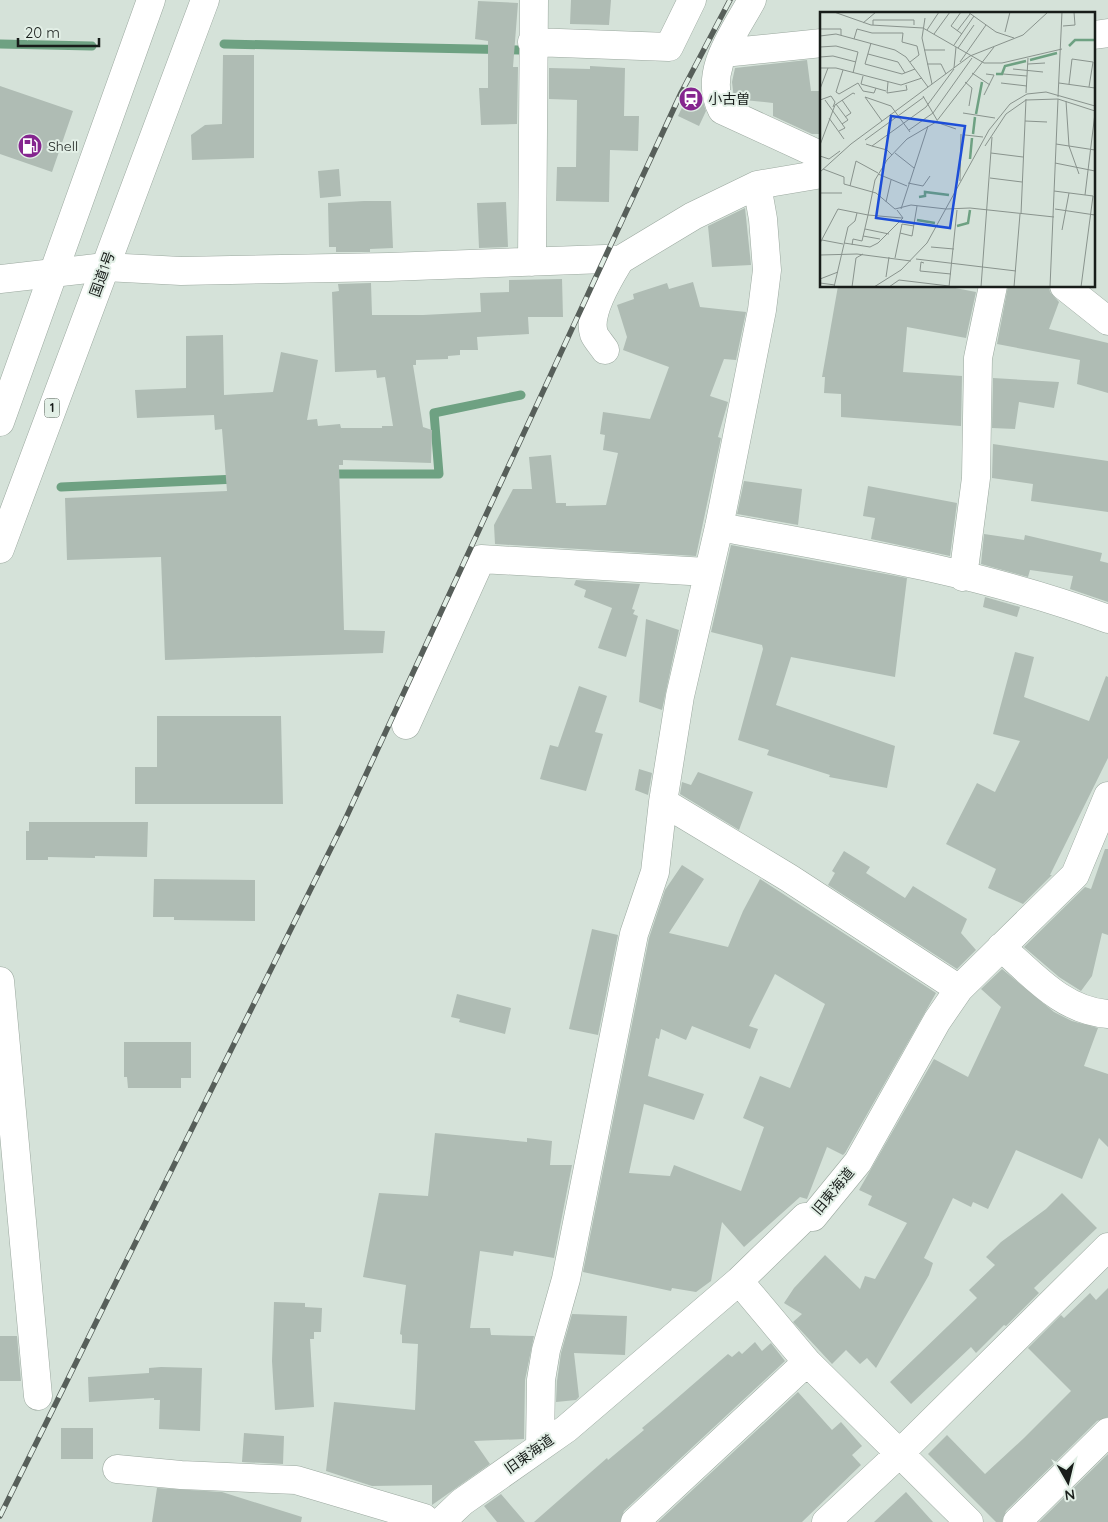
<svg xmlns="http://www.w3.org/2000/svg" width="1108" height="1522" viewBox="0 0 1108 1522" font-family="Quicksand,'Noto Sans JP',sans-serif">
	<rect width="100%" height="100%" fill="#d5e2d9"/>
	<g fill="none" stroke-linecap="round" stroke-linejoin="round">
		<path stroke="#6ea182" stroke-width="9" d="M0 44 92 46
			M224 44 519 50
			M330 474H439L434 413 521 395
			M61 487 237 479"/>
	</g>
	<path fill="#afbcb4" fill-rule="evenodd" d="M571 0H611L609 25 570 24Z
		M478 1 518 3 513 67H518L517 124 481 125 479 88H488V41L475 39Z
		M223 55H254V158L192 160 191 135 205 125 222 124Z
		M807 60 811 91H822V134H812L773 116V103L734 99 732 82 735 68Z
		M590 66 625 68 624 116H639L638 151 610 150 609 202 556 201 557 167H576L577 100 549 99V68L590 69Z
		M0 86 73 111 52 172 0 154Z
		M690 91 701 96 706 111 699 126 678 116Z
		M339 169 341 196 320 198 318 171Z
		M364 201H391L393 248 370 249V252H336V247H329L328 203Z
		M506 202 508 247 479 248 477 203Z
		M745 208 751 265 712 267 708 226Z
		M562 279 563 317H528L529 334 477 337 478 350H460V355L448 356V359L416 360V365H413L423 427 432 430 431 463 343 460V465H339L344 630 385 631 383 653 165 660 161 557 67 560 65 498 227 491 222 429 215 430 214 415 137 418 135 390 186 388V336L223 335 224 395 273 392 281 352 318 360 307 420 317 419 318 426 340 424 341 428H382V426H393L385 377 377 378 376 370 335 372 332 292 339 291 338 284 371 283 372 315H423L481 312 480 293 509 292V280Z
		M693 282 700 307 746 312 736 360 724 359 710 396 728 402 718 437 721 438 696 556 495 544 494 525 513 489H532L529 457 551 455 556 503H566V506L606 505 618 453 603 450 605 435 600 434 603 412 650 419 669 367 623 350 627 337 617 305 634 299 633 294 667 283 669 289Z
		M838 286H945L976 292 966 338 907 327 903 372 962 376 961 426 841 417V394L824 393 825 377H822Z
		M1008 286H1049L1050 292 1059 302 1049 329 1108 343V393L1077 384 1080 360 997 344Z
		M993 378 1059 382 1054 408 1019 402 1015 429 992 428Z
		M993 444 1108 461V512L1031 501 1033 484 992 478Z
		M744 481 802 489 798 525 737 514Z
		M868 486 957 503 950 556 871 539 875 518 863 516Z
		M984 534 1024 540 1025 535 1102 553 1100 561 1108 563V602L1070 589 1073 576 1030 570 1028 577 981 564Z
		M731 545 907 578 895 677 791 657 776 705 895 746 887 788 829 777 830 775 767 755 769 750 738 740 763 649 762 645 711 632Z
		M576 580 640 584 632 609 635 610 633 614 638 616 626 657 598 648 612 608 584 597 586 590 574 585Z
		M985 597 1020 607 1017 617 983 607Z
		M646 619 679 630 662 710 639 702Z
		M1015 652 1034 657 1024 697 1089 721 1106 676 1108 677V758L1050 875H1052L1023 904 988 888 996 869 946 844 977 783 995 792 1020 741 993 734Z
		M579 686 607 696 595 732 603 734 586 791 540 779 550 745 558 747Z
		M157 716H281L283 804H135V767H157Z
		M639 769 652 773 648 795 635 790Z
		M698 772 753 792 739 830 680 794 682 782 691 785Z
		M29 822H148L147 857 95 856V858L48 857V860H26V831H29Z
		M1105 849H1108V935L1102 933 1092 976 1081 991 1059 977 1024 947 1085 887 1091 889Z
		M844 851 870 867 866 873 905 898 913 886 967 919 961 933 976 950 957 969 828 885 835 873 832 871Z
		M682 865 704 879 669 933 728 947 743 911 760 879 936 993 845 1153 843 1155 827 1147 807 1199 800 1197 744 1247 722 1222 711 1281 696 1292 672 1288 671 1291 583 1272 649 938 665 890ZM775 974 825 1004 790 1088 760 1076 743 1118 764 1127 741 1191 674 1165 670 1176 629 1173 644 1104 694 1120 704 1094 648 1076 656 1038 659 1039 661 1029 686 1040 692 1026 750 1049 758 1029 749 1026Z
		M154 879 255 880V921L174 920V917H153Z
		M592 929 618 935 598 1035 569 1029Z
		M1002 969 1054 1012 1072 1021 1098 1028 1084 1066 1108 1074V1147L1099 1138 1082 1179 1016 1150 988 1209 973 1202 971 1207 953 1198 924 1258 933 1263 929 1275 876 1368 867 1358 860 1364 846 1350 832 1364 793 1322 802 1314 784 1303 794 1288 825 1255 860 1289 865 1276 875 1279 907 1223 868 1205 872 1196 859 1190 934 1059 968 1077 1001 1007 981 989Z
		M457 994 511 1008 505 1034 459 1022 460 1019 451 1017Z
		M124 1042H191V1078H181V1088H128L127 1077H124Z
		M435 1133 527 1142V1138L552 1141 550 1165H572L554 1258 514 1251 513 1256 480 1251 470 1328H490L491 1335 534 1336 525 1380 524 1439 474 1441 490 1464 432 1505V1485L372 1486 326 1471 334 1402 415 1410 418 1344 402 1343V1335L400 1334 406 1285 363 1277 379 1193 428 1196Z
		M1062 1193 1097 1228 1034 1288 1039 1293 1006 1326 1004 1325 976 1353 971 1347 911 1404 890 1382 977 1298 969 1290 995 1265 986 1257 1001 1242 1046 1209Z
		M1108 1288V1417L1097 1421 1006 1511 1002 1522H996L928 1454 947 1435 985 1474 1024 1438 1071 1391 1028 1348 1061 1315 1064 1318 1090 1293 1096 1300Z
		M274 1302 305 1303V1307L322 1308 321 1332H314V1339H310L314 1407 275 1410 272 1361Z
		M572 1314 627 1316 625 1355 574 1353 579 1397 576 1400 556 1402 557 1381 561 1353Z
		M0 1336H17L21 1381H0Z
		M755 1342 762 1351 771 1343 785 1361 624 1511 620 1522H534L607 1458 608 1460 644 1430 642 1428 660 1413 728 1354 732 1357 739 1351 742 1354Z
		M161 1367 202 1368 200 1431 159 1429 160 1400H154V1398L89 1402 88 1377 149 1373V1368Z
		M798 1392 832 1430 841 1422 862 1446 852 1455 861 1465 802 1522H658Z
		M61 1428H93V1459H61Z
		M244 1433 284 1436 283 1464 242 1462Z
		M1108 1454V1522H1039Z
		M157 1488 222 1492 302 1517 301 1522H152Z
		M906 1492 933 1522H874Z
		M501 1494 525 1522H497L484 1506Z"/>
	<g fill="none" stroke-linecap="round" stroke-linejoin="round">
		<defs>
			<path id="minor" d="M752 0C735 32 702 72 722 110L822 156
				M1094 35 1108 33
				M532 42 669 47 692 0
				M723 53 822 43
				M532 262 534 0
				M0 279 105 267 181 271 388 267 605 259 620 260 693 216 757 185 822 174
				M1064 286 1108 321
				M605 350C602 345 596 339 594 334 587 313 609 278 620 260
				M719 527C848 550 985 573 1108 619
				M963 577 976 478 978 358 993 286
				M406 725 481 559 707 572
				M663 802 789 878 959 989
				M1001 947C1033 975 1063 1011 1108 1014
				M0 981 38 1396
				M739 1281 807 1362 969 1522
				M540 1446 541 1380 546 1350 566 1279 634 934 655 872 663 802 680 696 719 527 762 310 767 270 763 219 757 185
				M117 1469 181 1475 296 1480 424 1518 426 1522
				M441 1522 462 1502 566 1429 739 1281 805 1217H813L858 1162 937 1021 959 989 1075 875 1108 796
				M635 1522 807 1362
				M826 1522 899 1454 1108 1247
				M1017 1522 1108 1432"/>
			<path id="highway" d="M0 422 151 0
				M0 549 205 0"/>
		</defs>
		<use href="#minor" stroke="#9ba89f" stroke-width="29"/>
		<use href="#highway" stroke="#9ba89f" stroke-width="29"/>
		<use href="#minor" stroke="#fff" stroke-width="28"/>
		<use href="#highway" stroke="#fff" stroke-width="28"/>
		<defs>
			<path id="rail" d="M0 1516 344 822 681 93 730 0"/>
		</defs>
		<use href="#rail" stroke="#575f5a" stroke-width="5.5"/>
		<use href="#rail" stroke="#e2efe6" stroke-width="4" stroke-dasharray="11" stroke-linecap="butt"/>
	</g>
	<defs>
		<symbol id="station-disc" viewBox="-11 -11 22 22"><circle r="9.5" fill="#85258f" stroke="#e2efe6"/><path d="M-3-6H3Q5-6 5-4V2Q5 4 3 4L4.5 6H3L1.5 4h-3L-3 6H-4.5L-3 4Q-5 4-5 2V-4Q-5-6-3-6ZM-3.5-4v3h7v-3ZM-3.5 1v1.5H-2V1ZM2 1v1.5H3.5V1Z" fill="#fff"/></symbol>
		<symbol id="fuel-disc" viewBox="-11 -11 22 22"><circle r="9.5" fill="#85258f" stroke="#e2efe6"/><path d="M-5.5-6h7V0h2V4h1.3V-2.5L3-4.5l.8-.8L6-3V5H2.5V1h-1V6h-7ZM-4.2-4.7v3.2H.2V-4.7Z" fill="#fff"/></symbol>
	</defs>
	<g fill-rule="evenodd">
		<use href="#station-disc" x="677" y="85" width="28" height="28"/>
		<use href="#fuel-disc" x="16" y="132" width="28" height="28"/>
	</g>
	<g text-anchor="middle" stroke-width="4" stroke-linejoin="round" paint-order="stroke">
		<rect fill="#e2efe6" stroke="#555c57" stroke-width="1" x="44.5" y="398.5" width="15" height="19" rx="4"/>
		<g font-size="12" font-weight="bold" fill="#181d1a">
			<text x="52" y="412">1</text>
		</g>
		<g font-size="14" fill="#181d1a" stroke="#e2efe6" text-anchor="start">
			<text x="708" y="104">小古曽</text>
			<text x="48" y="151">Shell</text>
		</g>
		<g font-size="14" fill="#181d1a" stroke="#e2efe6">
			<text transform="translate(102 274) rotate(-70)" y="5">国道1号</text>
			<text transform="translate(833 1191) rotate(-50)" y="5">旧東海道</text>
			<text transform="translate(529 1454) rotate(-35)" y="5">旧東海道</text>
		</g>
	</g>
	<g transform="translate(820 12)">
		<rect width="275" height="275" fill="#d5e2d9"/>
		<path fill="none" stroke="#6ea182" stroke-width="2.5" d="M249 34 255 28H275M210 48 237 41M176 62H182L185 54 206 49M156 102 162 70M153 122 155 105M150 147 152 126M99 185 105 184V180L129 183M97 208 115 211M137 214 148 211 150 198"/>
		<path fill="none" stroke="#89938d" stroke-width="1" d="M14 0 51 13 103 16 164 51H182L242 37M141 0 131 14 142 22M148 0 176 20 194 26M105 6 102 26 112 72M43 11 56 0M53 13V8H94V13M243 14 255 13 254 0M0 17H21V23M107 18 119 0M137 19 150 2M185 20 190 0M114 22 130 0M0 24 16 22 75 38 86 45 108 75M34 27 37 17 52 21H83L82 30 97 34 99 43 90 50M51 31 45 52 82 62 95 57M134 33 154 4M0 35 16 34 38 40 33 61M138 36 154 13M104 38H125M48 42 78 50 85 61M0 45 13 44 36 50M140 50 166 13M107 52H121L126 62M208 52 225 51M0 56H16L81 73 102 66M134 56 136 35M193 57 223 60M23 58 16 80 19 82 38 71 43 79 54 81 56 76M152 61 170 73M183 62 207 64M43 64 41 72 66 79M68 70 67 81 87 78 86 73M145 70 152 76 149 94M181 71 207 74M239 71 275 76M249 72 252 47 273 50 269 75M0 77 8 56M206 81 208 46M164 83 174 63 166 62M103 84 117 108M45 85 71 94 90 120M45 85 62 109M238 85 242 0M0 88 11 84 15 90 13 95M5 88 25 116 19 119M22 88 31 101 25 105M246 89 249 134 259 162M16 92 28 108 22 112M143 101 175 106M9 106 24 127M205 109 227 110M116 110 136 117M89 118 113 101 152 46M145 123 163 125M45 128 104 85M46 132 52 134 106 95 134 57M236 132 275 138M0 133 15 93 33 81 35 82M52 134 67 138 72 143M165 134 186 102 206 88 238 87 275 99M75 141 94 156M171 141 203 145M0 144 9 147 20 139M235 151 275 159M3 157 24 165V172L56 181 75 197 91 193 126 197 150 196 234 205M0 160 31 132 150 44 203 23 228 0M58 162 87 174M170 166 202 170M140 169 141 122M88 171 103 174 110 164M30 174 36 149 58 161M234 179 273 184 261 275M0 181H22M265 183 275 101M66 190 71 168M81 197 108 114M235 197 275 203M201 202 206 87M45 217 69 222M242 218 249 181M80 221 92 224 97 194M43 224 60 227M2 228 23 232M0 231 18 197 48 203 55 168 67 148 87 127 116 110 174 35M24 231 50 235 58 231 83 206 77 198M32 233 33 227 42 229 48 203 82 206M111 235 134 237M0 243 37 242 91 249M75 246 82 212 94 214M96 247 196 259M104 251 101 250 100 259 131 262M66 265 69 245M0 267 18 260M0 271 15 273M14 275 28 215 35 209 37 201M32 275 36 246 43 242M54 275 81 258 107 231 169 118 190 92 207 82 226 80 275 94M69 275 79 268 129 274M129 275 137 198M161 275 172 125M194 275 200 202M230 275 238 87"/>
		<path fill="#1d4ed8" fill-opacity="0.15" stroke="#1d4ed8" stroke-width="2.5" d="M71 104 145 114 130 216 56 206Z"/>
		<rect width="275" height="275" fill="none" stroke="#181d1a" stroke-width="2.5"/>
	</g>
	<g transform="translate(1068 1482) rotate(172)" stroke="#e2efe6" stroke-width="4" paint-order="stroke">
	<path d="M0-4L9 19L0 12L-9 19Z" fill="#181d1a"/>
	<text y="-8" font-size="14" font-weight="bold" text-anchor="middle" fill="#181d1a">N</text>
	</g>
	<path d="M18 38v8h81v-8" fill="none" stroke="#181d1a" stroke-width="2.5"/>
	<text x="25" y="38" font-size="15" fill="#181d1a" stroke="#e2efe6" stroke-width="4" paint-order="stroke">20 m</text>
</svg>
